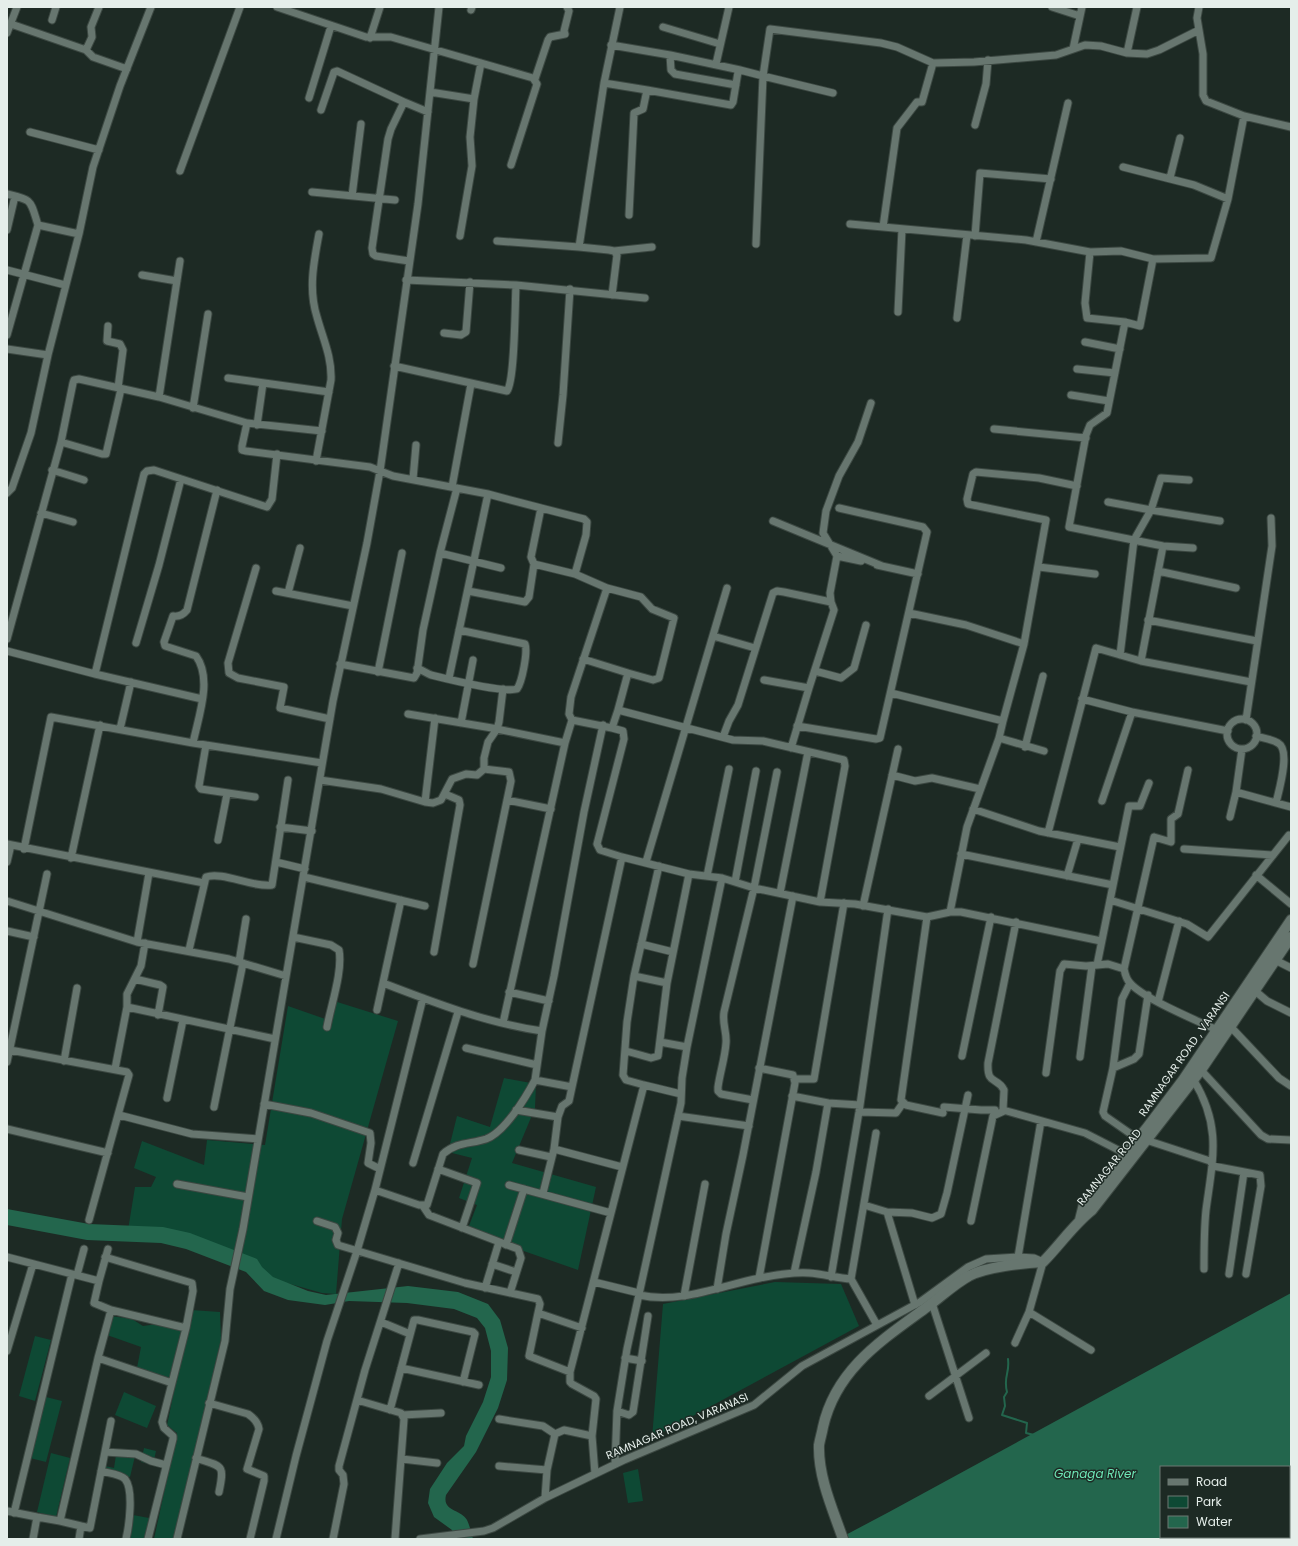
<svg xmlns="http://www.w3.org/2000/svg" width="1298" height="1546" viewBox="0 0 1298 1546" font-family="Poppins,sans-serif">
	<rect width="100%" height="100%" fill="#1d2a24"/>
	<path fill="#0e4934" d="M334 1001 398 1021 342 1219 336 1294 322 1293 262 1276 248 1262 128 1230 135 1187H151L156 1177 134 1168 142 1141 204 1165 207 1140 265 1145 288 1006 331 1021Z
		M504 1078 536 1084 535 1108 512 1163 596 1187 578 1270 467 1231 477 1205 459 1198 472 1158 448 1152 457 1116 490 1127Z
		M775 1282 841 1284 859 1326 652 1438 663 1304Z
		M191 1310 220 1312 221 1339 175 1539H154L177 1433 167 1425Z
		M111 1316 132 1319 143 1326 172 1322 181 1331 171 1378 137 1368 141 1347 107 1335Z
		M35 1336 51 1340 35 1401 19 1396Z
		M124 1392 156 1406 147 1428 115 1415Z
		M46 1397 62 1401 46 1462 30 1458Z
		M144 1448 156 1451 153 1465 141 1462Z
		M51 1453 70 1458 56 1517 37 1512Z
		M116 1455 135 1456 130 1477 105 1470V1466L114 1468Z
		M638 1469 643 1501 628 1503 623 1473Z
		M133 1515 149 1518 146 1539H129Z"/>
	<path fill="#23664d" fill-rule="evenodd" d="M7 1209 89 1224 163 1227 190 1233 257 1259 262 1267 273 1277 308 1291 326 1295 408 1286 458 1292 488 1304 500 1320 508 1348 507 1380 498 1408 476 1452 446 1495C442 1512 461 1509 467 1520 470 1526 471 1533 473 1539H455L452 1530 434 1517 428 1503 430 1489 447 1463 464 1446 466 1436 483 1402 491 1377V1351L485 1328 477 1318 454 1309 407 1303 349 1301 325 1305 288 1300 264 1291 246 1272 186 1249 161 1243 87 1240 7 1225Z
		M1291 1293V1539H838L889 1512ZM1161 1467H1289V1537H1161Z"/>
	<g fill="none" stroke-linecap="round" stroke-linejoin="round">
		<path stroke="#23664d" stroke-width="2" d="M1008 1359C1010 1374 1003 1376 1007 1392L1004 1397 1005 1406 1002 1415 1027 1423 1026 1433 1034 1435"/>
		<defs>
			<path id="minor" d="M277 7 366 37H391L533 78 537 84 511 165
				M620 7 604 83 647 90
				M1052 7 1080 16
				M1199 7 1197 18 1203 54V95L1206 101 1244 116 1291 127
				M471 10 472 7
				M52 20 56 7
				M11 24 86 50 93 57 127 69
				M663 27 720 44
				M7 33 17 7
				M370 38 380 7
				M611 45 670 55 671 70 675 74 736 85
				M1073 49 1082 7
				M86 50 92 37 91 27 99 7
				M1127 53 1137 7
				M670 55 740 70
				M716 64 729 7
				M535 79 548 40 550 37 565 34 564 31 569 11 567 7
				M430 92 474 99
				M833 93 763 76 770 29 881 43 897 47 933 63 974 62 1056 55 1085 45 1101 46 1127 53 1147 54 1159 50 1199 30
				M309 98 331 26
				M321 110 334 72 337 71 404 102
				M975 125 986 84 988 60
				M30 132 99 150
				M1123 167 1194 185 1228 199
				M180 171 240 7
				M1170 178 1180 138
				M312 192 395 200
				M7 194C33 200 30 200 38 225L79 234
				M352 196 361 124
				M629 215 634 113 643 109 647 90 731 105 733 102 738 72 740 70 763 76 756 244
				M850 224 1026 240 1090 252 1121 251 1153 259 1211 258 1228 199 1244 116
				M883 227 897 128 917 102H922L933 63
				M7 230 15 196
				M460 236 472 166 470 137 474 99 481 63
				M975 236 980 173 1051 179
				M497 241 579 247 604 83
				M1036 242 1068 103
				M579 247 609 250 614 251 617 255 612 295
				M614 251 652 247
				M1090 252 1085 303 1087 318 1125 322
				M1153 259 1140 326 1125 322 1107 413 1090 425 1086 435 1069 527 1163 546 1193 548
				M409 261 376 256 373 254 372 248 388 139 391 129 404 102 428 112
				M7 270 65 285
				M142 275 177 281
				M406 280 516 285 645 298
				M898 312 902 229
				M957 318 967 235
				M108 326 107 341 120 344 123 350 118 388
				M444 333 461 335 466 332 470 282
				M7 335 38 225
				M1085 342 1120 349
				M7 349 48 355 79 234 93 167 120 86 151 7
				M394 366 507 391C515 381 515 302 516 285
				M1077 369 1115 373
				M228 378 329 392
				M1071 395 1109 401
				M159 397 180 261
				M193 408 208 314
				M247 423 322 431
				M257 425 263 383
				M994 429 1086 438
				M61 442 102 454H106L121 389
				M558 443 563 395 570 289
				M316 461 331 380C332 357 323 339 317 317 308 289 314 261 319 234
				M52 470 84 480
				M413 479 416 445
				M452 487 471 384
				M457 488 440 553 501 568
				M7 493 12 488 31 433 48 355
				M1108 502 1151 510 1161 478 1189 480
				M541 508 584 519 587 522 586 535 575 574
				M41 513 73 522
				M773 521 882 566
				M837 556 861 561
				M877 565 918 574
				M1039 567 1095 574
				M256 568 228 663 229 673 238 678 284 687 280 708 330 719
				M1158 571 1236 588
				M607 588 641 597 652 609 674 618 659 678 653 680 628 673
				M276 591 353 606
				M468 591 525 602 529 597 534 564
				M288 593 300 548
				M909 613 966 625 1024 644 1003 721
				M1148 620 1257 641
				M713 636 755 648
				M7 639 61 442 73 383 74 380 79 379 159 397 247 423 242 446V450L246 451 370 467 393 476 488 494 541 508 531 557 534 564 575 574 607 588 571 697 569 714 572 720
				M136 643 159 565 181 479
				M1024 644 1046 520 968 504 967 499 973 474 976 472 1039 478 1077 486
				M7 651 95 674 144 474 147 471 154 470 267 507 272 499 277 454
				M1120 655 1134 540 1151 510 1220 521
				M1141 661 1163 546
				M340 664 414 678 417 673 423 630 440 553
				M417 668C422 670 426 673 431 675 447 679 503 693 517 689 522 682 528 652 525 644L459 630
				M815 671 841 678 854 668 866 625
				M378 672 402 553
				M95 674 202 699
				M449 678 488 494
				M764 680 809 688 791 748
				M809 688 834 610 831 602 830 593 837 556 823 533 826 511 839 476 858 442 871 403
				M891 693 1003 721 999 738 967 827 950 912
				M1082 699 1132 712 1228 731
				M618 710 733 740 763 741 844 760 845 766 820 902
				M408 714 492 728 565 743 572 720 612 728 618 710 628 673 583 659
				M1227 734a15 15 0 1 1 30 0a15 15 0 1 1-30 0Z
				M1246 720 1272 546 1271 518
				M461 723 473 660
				M797 726 876 739 880 738 927 532 923 527 839 508
				M612 728 623 731 624 739 597 844 600 850 622 857
				M120 729 131 682
				M1256 736C1263 738 1272 739 1278 743 1291 750 1279 790 1276 803
				M723 737 729 721 738 705 773 593 777 591 784 592 831 602
				M999 738 1044 751
				M193 743C198 718 213 679 196 656L165 646 164 642 173 616C179 617 183 615 187 610L217 490
				M206 745 199 786 201 789 255 797
				M1025 747 1043 676
				M892 775 915 781 932 778 980 789
				M320 780 381 789 425 802 433 803 441 800 452 779 466 774 477 775 484 769V758L488 742 497 729 499 722 503 689
				M1236 792 1291 807
				M507 800 551 809
				M1102 801 1132 712
				M425 802 435 718
				M973 809 1039 831 1120 847
				M1230 817 1236 792 1242 749
				M280 827 312 831
				M1048 833 1096 648 1141 661 1251 682
				M218 840 227 794
				M7 844 204 883
				M24 849 51 717 193 743 322 763
				M1184 849 1273 855
				M961 854 1113 885
				M71 858 100 725
				M7 862 11 845
				M276 862 305 869
				M646 862 727 588
				M1256 875 1291 904
				M707 876 729 769
				M1067 876 1078 839
				M304 877 425 906
				M735 882 756 771
				M780 893 808 752
				M1110 900 1187 924 1208 937 1289 835 1291 836
				M7 901 137 942 229 959 286 976
				M863 906 898 749
				M927 917 901 1100 906 1105 943 1113
				M1016 922 988 1063C987 1086 997 1076 1004 1090L1003 1110 1085 1133 1126 1154
				M7 931 34 937
				M293 937 331 945 339 950C343 971 331 1005 327 1027
				M137 942 149 873
				M641 944 673 952
				M189 950 206 877C222 871 253 888 272 885L288 780
				M434 952 460 805 459 800 445 794
				M1275 960 1291 968
				M239 962 246 919
				M473 964 511 781 509 772 484 769
				M1097 965 1108 964 1124 969 1154 837 1171 842V819L1178 814 1188 770
				M1124 969C1125 974 1126 979 1130 983 1144 999 1196 1020 1217 1030
				M634 976 659 866
				M135 979 160 985 163 987 158 1015
				M383 983C435 1003 487 1023 542 1031
				M1130 983 1122 999 1113 1068 1103 1112 1105 1116 1138 1139
				M1254 990 1267 1001 1291 1013
				M509 992 549 1001
				M1158 1002 1179 921
				M127 1007 275 1039
				M377 1010 401 900
				M503 1023 565 743
				M1229 1025 1279 1078 1291 1086
				M660 1042 687 1047
				M466 1048 537 1065
				M10 1050 127 1072 129 1075 89 1220
				M626 1051 651 1058 658 1056 667 983
				M962 1056 991 917
				M1080 1057 1092 966
				M64 1061 77 988
				M7 1062 47 874
				M1113 1068 1134 1059 1139 1054 1148 995
				M115 1069 127 1007V994L141 966 145 943
				M1201 1070 1261 1135 1268 1139 1291 1140
				M1046 1073 1060 971 1064 964 1086 966 1097 965 1129 806H1140L1149 783
				M795 1079H814L844 903
				M1193 1079C1222 1126 1213 1158 1206 1210 1204 1229 1204 1249 1204 1269
				M644 1085 681 1094
				M572 1087 535 1080 542 1031 554 976 584 812 603 725
				M792 1096 828 1103
				M167 1098 183 1020
				M753 1100 721 1094 718 1091V1087C720 1072 725 1058 726 1043 727 1032 722 1024 724 1012L754 888 777 772
				M264 1104 311 1113 370 1133 371 1143 368 1163 380 1169
				M214 1107 243 963
				M944 1107 981 1110H995
				M516 1110 558 1117 554 1149
				M859 1112 896 1113 903 1103
				M119 1115 192 1134 258 1139
				M678 1116 749 1126
				M558 1117 562 1106 569 1101 572 1087 622 857 689 874
				M7 1129 108 1153
				M876 1133 851 1279 877 1325
				M1146 1140 1210 1161 1213 1166 1260 1175 1261 1186 1246 1274
				M519 1150 551 1157
				M413 1163 458 1012
				M438 1169 477 1183 462 1228
				M177 1184 248 1197
				M509 1185 611 1213
				M375 1190 419 1205H427L443 1154C456 1142 471 1144 486 1139 505 1132 526 1097 535 1080
				M543 1193 554 1149 622 1167
				M864 1205 887 1212 915 1305
				M423 1206 429 1215 518 1249 521 1258 510 1293
				M887 1212 912 1213 932 1218 941 1214 947 1193 968 1095
				M317 1221 335 1227 338 1233 336 1240 338 1245 465 1283 538 1299 540 1304 538 1313 582 1328
				M971 1221 993 1116 1004 1111
				M506 1245 524 1189
				M7 1257 99 1281 94 1303 111 1310 98 1358 60 1521 37 1517
				M105 1257 192 1283 193 1291 186 1328
				M1018 1257 1041 1121
				M492 1264 516 1272
				M794 1273 816 1172 828 1103 860 1105
				M1229 1274 1244 1172
				M77 1275 84 1249
				M831 1277 859 1112 888 909
				M759 1278 795 1083 793 1075 759 1068
				M99 1281 108 1249
				M594 1282 639 1293
				M485 1288 499 1242
				M717 1289 726 1234 743 1155 793 896
				M639 1295C680 1304 720 1286 760 1278 775 1275 793 1272 809 1273 823 1274 837 1278 851 1279
				M684 1296 705 1184
				M932 1303 969 1418
				M111 1310 186 1328 172 1383
				M1029 1312 1091 1350
				M538 1313 529 1356 570 1372
				M381 1322 410 1334
				M7 1351 33 1264
				M98 1358 172 1383 162 1422 164 1428 173 1436V1439L148 1539
				M625 1358 642 1361
				M401 1368 479 1385
				M929 1396 986 1353
				M357 1400 401 1413 404 1419 395 1539
				M209 1403 248 1414C254 1418 258 1422 259 1429L247 1469 264 1476V1481L250 1539
				M390 1410 414 1320H418L473 1332 475 1334 463 1382
				M617 1411 629 1415 633 1412 648 1316
				M402 1415 441 1413
				M499 1419 543 1426 555 1434
				M105 1452 136 1454 151 1461 166 1465
				M196 1458C222 1467 225 1463 219 1492
				M402 1459 437 1463
				M615 1464 617 1411 627 1349 681 1103 682 1078 687 1047 722 878
				M499 1466 547 1470
				M101 1471C107 1473 120 1474 125 1479 134 1490 129 1526 126 1539
				M595 1474 592 1436 596 1399 594 1396 572 1384 570 1382V1372L644 1085 626 1080 623 1075 627 1022 634 976 667 983 689 874 722 878 754 888 820 902 855 904 927 917 950 912H961L1101 941
				M545 1498 547 1470 555 1434 564 1430 592 1436
				M7 1511 37 1517 33 1539
				M14 1513 72 1274
				M60 1521 81 1526 79 1539
				M81 1526 90 1528 111 1421
				M177 1539 225 1341 230 1289 243 1229 333 701 367 543 380 471 418 204 439 7
				M276 1539 296 1456 327 1341 357 1251 375 1190 423 998
				M333 1539 344 1484 343 1475 339 1470V1466L365 1370 399 1263
				M420 1539 484 1531 493 1528 545 1498 624 1460 754 1405 802 1366 920 1302 968 1267 986 1259 1018 1257 1034 1258 1043 1262 1029 1312 1015 1343"/>
			<path id="secondary" d="M1080 1220 1084 1204 1146 1129 1183 1080 1291 920
				M843 1539C833 1510 818 1477 819 1445 820 1439 822 1433 823 1427 836 1369 882 1340 927 1307 941 1297 954 1284 969 1276 985 1267 1023 1263 1043 1262 1060 1245 1073 1225 1092 1210L1201 1070 1291 937"/>
		</defs>
		<use href="#minor" stroke="#3c4842" stroke-width="9"/>
		<use href="#secondary" stroke="#3c4842" stroke-width="12"/>
		<use href="#minor" stroke="#67766f" stroke-width="7"/>
		<use href="#secondary" stroke="#67766f" stroke-width="10"/>
	</g>
	<g text-anchor="middle" stroke-width="3" stroke-linejoin="round" paint-order="stroke">
		<g font-size="11" fill="#e5eeea" stroke="#1d2a24">
			<text transform="translate(1184 1054) rotate(-55)" y="4">RAMNAGAR ROAD , VARANSI</text>
			<text transform="translate(1109 1167) rotate(-51)" y="4">RAMNAGAR ROAD</text>
			<text transform="translate(677 1426) rotate(-23)" y="4">RAMNAGAR ROAD, VARANASI</text>
		</g>
		<g font-size="12" font-style="italic" fill="#6de6b6" stroke="#1d2a24">
			<text x="1095" y="1478">Ganaga River</text>
		</g>
	</g>
	<rect width="1298" height="1546" fill="none" stroke="#e5eeea" stroke-width="16"/>
	<rect x="1160" y="1466" width="130" height="72" fill="#1d2a24" stroke="#6d7873"/>
	<rect x="1168" y="1479" width="20" height="6" fill="#67766f" stroke="#6d7873"/>
	<text x="1196" y="1486" font-size="12" fill="#e5eeea">Road</text>
	<rect x="1168" y="1496" width="20" height="12" fill="#0e4934" stroke="#6d7873"/>
	<text x="1196" y="1506" font-size="12" fill="#e5eeea">Park</text>
	<rect x="1168" y="1516" width="20" height="12" fill="#23664d" stroke="#6d7873"/>
	<text x="1196" y="1526" font-size="12" fill="#e5eeea">Water</text>
</svg>
